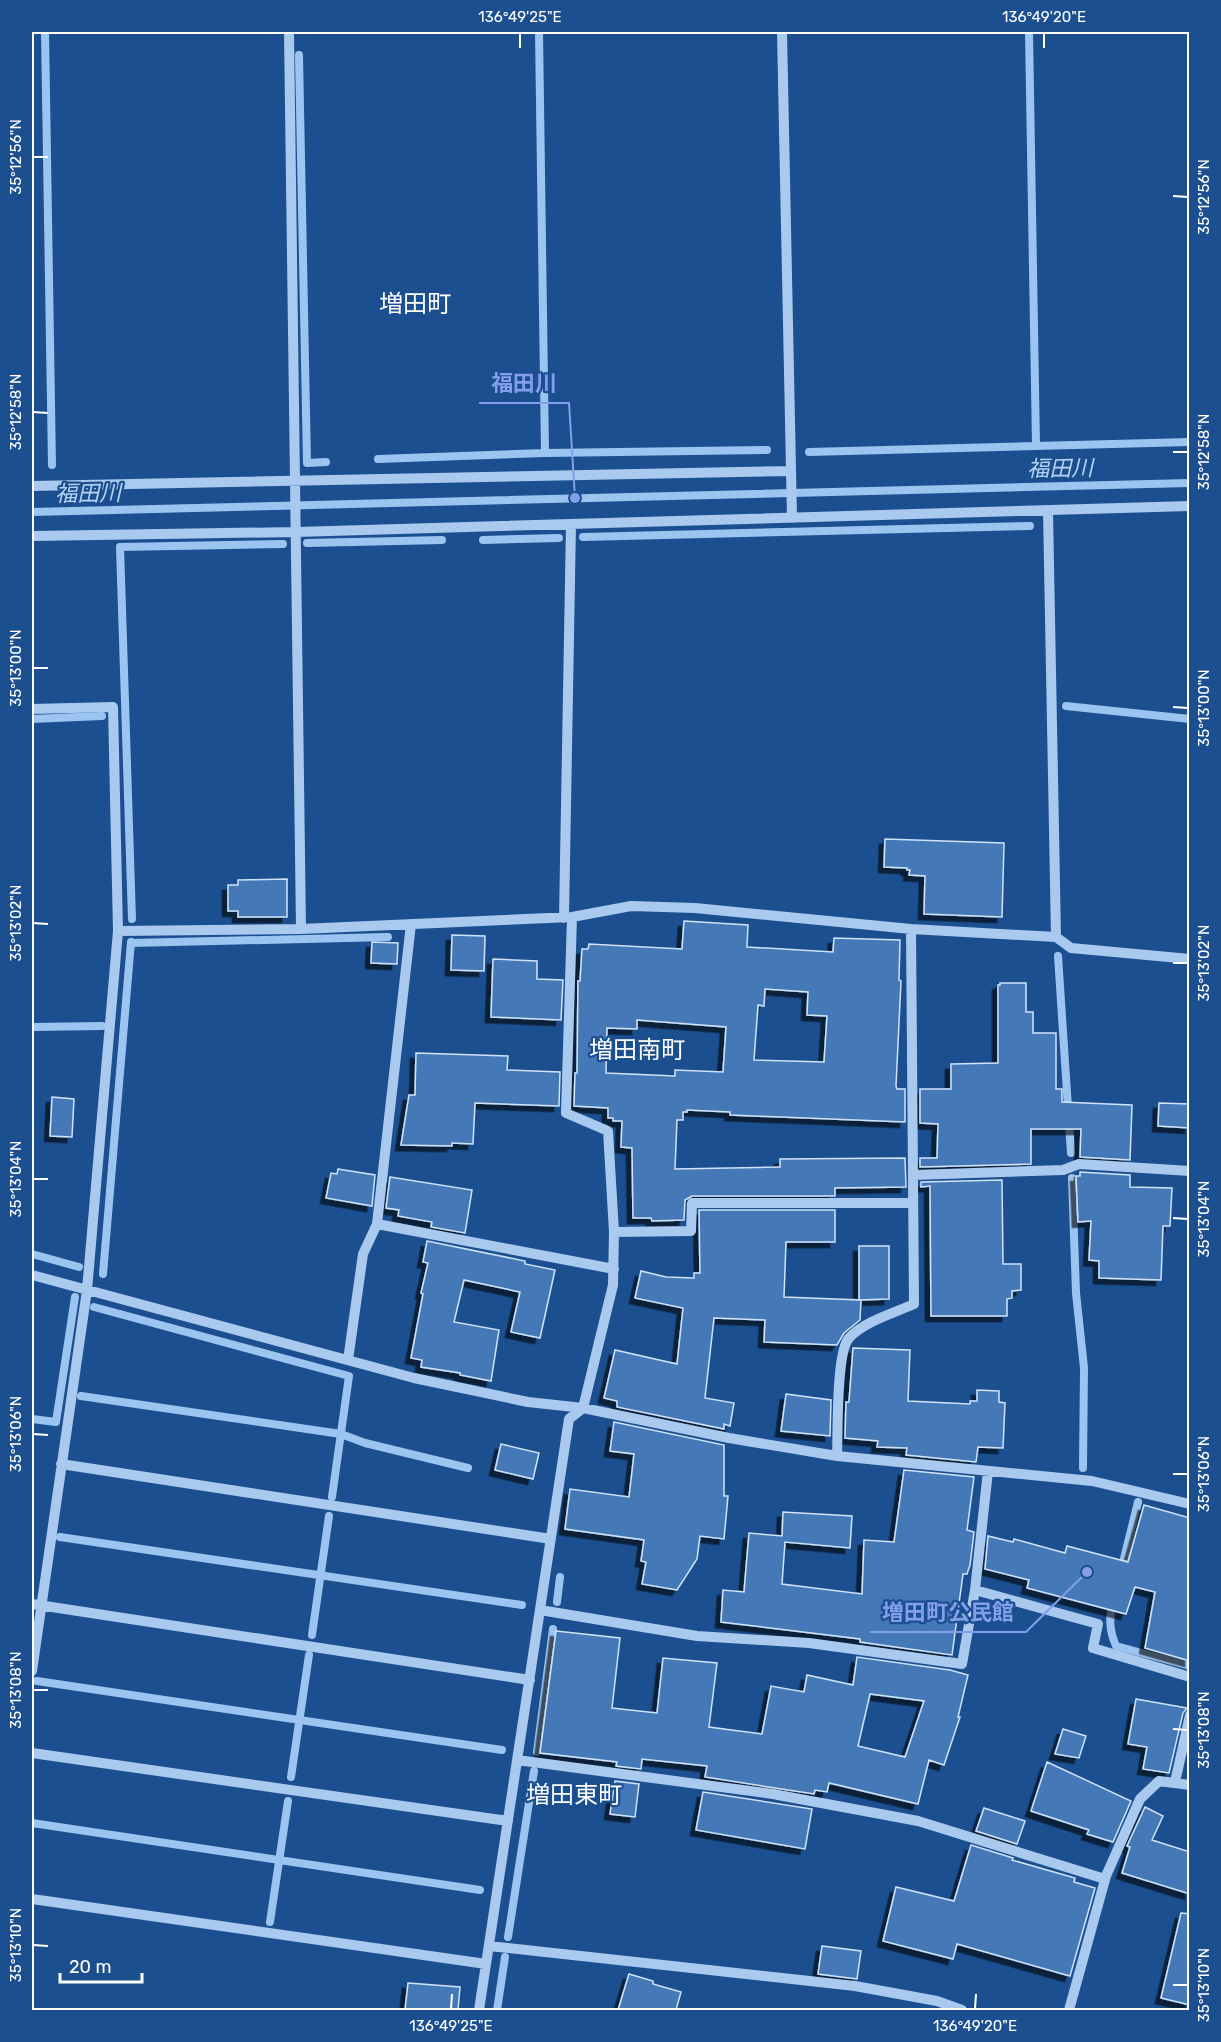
<svg xmlns="http://www.w3.org/2000/svg" width="1221" height="2042" viewBox="0 0 1221 2042" font-family="Rubik,'Noto Sans JP',sans-serif">
	<defs>
		<filter id="shadow"><feDropShadow dx="-5.5" dy="5.5" stdDeviation="0" flood-color="#0009"/></filter>
	</defs>
	<rect width="100%" height="100%" fill="#1b4f8f"/>
	<g fill="none" stroke-linecap="round" stroke-linejoin="round">
		<path stroke="#9cc4f0" stroke-width="8" d="M45 32 52 465
			M539 32 545 453
			M1029 32 1036 446
			M299 55 307 463 326 462
			M809 452 1190 442
			M378 459 545 453 767 450
			M32 512 1190 483
			M583 537 1030 526
			M483 540 559 538
			M307 543 442 540
			M1066 706 1190 719
			M32 719 102 716
			M132 919 120 547 283 544
			M131 943 388 937
			M1058 956 1071 1153
			M32 1027 102 1026
			M1072 1178 1076 1293 1084 1368 1083 1468
			M32 1254 79 1267
			M103 1274 131 942
			M94 1307 349 1376 332 1497
			M81 1396 341 1434 365 1443 468 1468
			M32 1419 56 1422 75 1297
			M60 1537 522 1605
			M1121 1571 1138 1502
			M1113 1601C1109 1618 1109 1630 1116 1646L1190 1666
			M557 1602 560 1577
			M312 1635 329 1516
			M37 1681 502 1750
			M537 1752 553 1629
			M291 1777 309 1655
			M32 1823 480 1890
			M270 1922 288 1801
			M508 1937 534 1771
			M497 2010 505 1957"/>
	</g>
	<path fill="#4478b7" stroke="#cfe3fa" stroke-width="1.5" fill-rule="evenodd" filter="url(#shadow)" d="M885 839 1004 843 1002 917 924 914 925 876 909 875 910 870H907V868L884 867Z
		M287 879V917H238V911H228V885H238V880Z
		M684 921 748 925 747 947 833 952 834 938 900 940 899 980 901 981 896 1086 897 1089H905V1122L730 1115V1112L687 1110V1112H683V1120H677L675 1169 780 1167V1159L905 1158 906 1187 835 1188V1196H692L685 1200 684 1220 652 1221 651 1218H633L632 1148 621 1147 622 1121H613V1118H608V1108L574 1106 575 1073H577L578 981H580L582 949H588L589 944 682 949ZM765 989 808 992 807 1015 827 1016 824 1062 754 1060 758 1005 764 1006ZM637 1020 726 1027 723 1072 675 1070V1076L606 1073 607 1028 637 1029Z
		M452 935 485 936 484 971 451 970Z
		M372 942 398 943 397 964 371 963Z
		M493 959 537 961V979L563 980 561 1020 491 1017Z
		M1000 983H1026V1012H1033V1033H1056V1089H1062V1102L1132 1105 1130 1160 1080 1157 1081 1129H1031V1164L920 1167V1158H937L938 1124 920 1123V1089H951V1064L998 1063V985H1000Z
		M416 1053 508 1056 507 1070 560 1072 559 1106 475 1103 473 1144 452 1143V1146L401 1145 409 1095H415Z
		M52 1097 74 1099 72 1137 50 1136Z
		M1159 1103 1190 1104V1128L1158 1126Z
		M338 1169 375 1175 372 1206 326 1198 331 1173 337 1174Z
		M1080 1172 1130 1175V1187L1172 1188 1170 1226H1163L1161 1280 1099 1278V1261L1089 1260 1091 1221 1078 1222 1076 1176H1080Z
		M390 1177 472 1190 465 1233 431 1227 432 1222 398 1216 399 1210 386 1208Z
		M1002 1180 1003 1264H1021V1290L1012 1291V1298L1007 1299V1316H931L930 1186 921 1187V1182Z
		M699 1210H835V1242H786L784 1297 861 1300 860 1320 844 1333 837 1345 764 1342 765 1320 714 1318 705 1398 734 1403 730 1426 724 1424V1429L617 1407V1401L604 1398 615 1350 677 1364 683 1308 635 1298 641 1271 666 1277 694 1278V1273H700Z
		M427 1241 525 1261V1264L555 1270 540 1338 511 1332 520 1292 464 1280 454 1322 499 1330 491 1381 460 1375V1373L421 1367 422 1360 411 1358 423 1294 421 1293 428 1263 423 1262Z
		M859 1246H889V1299L859 1300Z
		M853 1348 910 1350 908 1401 970 1404V1401H977V1390L999 1391V1402L1005 1403 1003 1448 978 1447 976 1462 906 1455 907 1448 877 1447 878 1441 845 1438 846 1402H849Z
		M786 1394 831 1400 830 1436 781 1431Z
		M614 1422 724 1445V1496H728L724 1539 700 1536 697 1559 677 1590 642 1584 646 1562 641 1561 644 1540 565 1529 570 1489 629 1497 634 1454 610 1451Z
		M501 1444 539 1453 533 1479 495 1470Z
		M904 1470 974 1477 967 1530 974 1532 970 1565 967 1574H963L952 1655 860 1642V1639L721 1622 723 1590 744 1592 749 1533 782 1536 783 1512 852 1516 850 1548 785 1542 782 1584 862 1594 864 1540 894 1542Z
		M1144 1505 1190 1518V1661L1145 1648 1155 1592 1135 1587 1126 1614 1027 1588 1029 1580 985 1569 988 1536 1013 1542 1014 1539 1065 1553 1067 1546 1128 1562Z
		M556 1631 620 1638 612 1708 657 1713 663 1658 717 1663 709 1727 762 1734 771 1686 804 1692 807 1675 853 1685 857 1657 950 1670 968 1675 958 1717H960L944 1765 929 1760 918 1804 829 1783 827 1792 815 1790 814 1794 705 1777 707 1766 642 1759 641 1769 616 1766 617 1762 540 1753ZM870 1694 924 1701 905 1757 858 1746Z
		M1136 1699 1187 1708 1183 1713 1169 1773 1143 1769 1147 1747 1128 1744Z
		M1063 1729 1086 1736 1079 1758 1055 1754Z
		M1047 1762 1131 1801 1113 1842 1087 1834 1089 1830 1031 1811Z
		M615 1781 639 1784 635 1817 610 1814Z
		M703 1792 812 1809 805 1849 696 1830Z
		M1145 1807 1163 1816 1152 1840 1190 1852V1894L1122 1873 1130 1847 1127 1846Z
		M984 1808 1025 1821 1017 1844 976 1831Z
		M971 1845 1013 1858 1012 1860 1075 1878 1074 1882 1095 1888 1070 1976 957 1944 953 1959 883 1941 896 1887 954 1901Z
		M1181 1913 1190 1914V2005L1161 1998Z
		M822 1946 861 1951 857 1979 818 1974Z
		M629 1974 653 1981V1984L681 1992 676 2010H618Z
		M408 1983 460 1987 458 2010H405Z"/>
	<g fill="none" stroke-linecap="round" stroke-linejoin="round">
		<path stroke="#a9c9ee" stroke-width="10" d="M289 32 301 929
			M782 32 792 518
			M32 486 791 471
			M1048 511 1056 937
			M32 536 296 532 1190 506
			M32 709 113 707 118 931
			M564 918 571 524
			M913 1175 1063 1170 1079 1164 1190 1171
			M377 1224 614 1269
			M614 1232 691 1231 692 1203H913
			M32 1275 414 1378 528 1402 583 1408 729 1438 837 1456 1092 1481 1190 1504
			M348 1360 363 1254 377 1224 411 924
			M837 1456C838 1434 836 1352 849 1338 865 1321 894 1313 914 1304L911 929
			M61 1464 551 1539
			M975 1590 1098 1624 1093 1648 1190 1677
			M32 1604 530 1680
			M540 1610 697 1636 809 1643 962 1664 975 1590 988 1471
			M32 1671 87 1290 118 931 301 929 572 917 631 906 695 908 911 929 1056 937 1071 948 1190 959
			M32 1753 508 1821
			M517 1760 773 1794 918 1821 1105 1879
			M1175 1782 1190 1715
			M32 1899 486 1964
			M489 1946 855 1986 937 2001 962 2010
			M479 2010 569 1419 583 1408 613 1285 614 1232 608 1131 566 1113 572 917
			M1069 2010 1106 1876 1140 1799 1159 1781 1190 1785"/>
	</g>
	<path fill="none" stroke="#fff" stroke-width="2" d="M520 48V33M1044 48V33M33 157H48M1173 196 1188 197M33 412 48 413M1173 452H1188M33 668H48M1173 707 1188 708M33 923 48 924M1173 963H1188M33 1179H48M1173 1218 1188 1219M33 1434 48 1435M1173 1474H1188M33 1690H48M1173 1729 1188 1730M33 1945 48 1946M1173 1985H1188M451 2009 452 1994M975 2009 976 1994"/>
	<g text-anchor="middle" stroke-width="4.5" stroke-linejoin="round" paint-order="stroke">
		<g font-size="22" font-style="italic" fill="#b5d3f5" stroke="#1b4f8f">
			<text transform="translate(1060 468) rotate(-1)" y="8">福田川</text>
			<text transform="translate(88 493) rotate(-1)" y="8">福田川</text>
		</g>
		<g font-size="24" fill="#fff" stroke="#1b4f8f">
			<text x="415" y="312">増田町</text>
			<text x="637" y="1058">増田南町</text>
			<text x="574" y="1803">増田東町</text>
		</g>
	</g>
	<path fill="none" stroke="#839eea" stroke-width="2" d="M575 498L569 403H479M1087 1572L1026 1632H870"/>
	<g fill="#839eea" stroke="#1b4f8f" stroke-width="2">
		<circle cx="575" cy="498" r="6"/>
		<circle cx="1087" cy="1572" r="6"/>
	</g>
	<g font-size="22" text-anchor="middle" font-weight="bold" fill="#839eea" stroke="#1b4f8f" stroke-width="4.5" stroke-linejoin="round" paint-order="stroke">
		<text x="524" y="391">福田川</text>
		<text x="948" y="1620">増田町公民館</text>
	</g>
	<rect width="1221" height="2042" fill="none" stroke="#1b4f8f" stroke-width="66"/>
	<path d="M60 1973v9h82v-9" fill="none" stroke="#ffffff" stroke-width="3"/>
	<text x="69" y="1973" font-size="18" fill="#ffffff" stroke="#1b4f8f" stroke-width="4.5" paint-order="stroke">20 m</text>
	<rect x="33" y="33" width="1155" height="1976" fill="none" stroke="#fff" stroke-width="2"/>
	<g font-size="15" text-anchor="middle" fill="#fff">
		<text x="520" y="22">136°49'25"E</text>
		<text x="1044" y="22">136°49'20"E</text>
		<text transform="translate(16 157) rotate(-90)" y="5">35°12'56"N</text>
		<text transform="translate(1204 197) rotate(-90)" y="5">35°12'56"N</text>
		<text transform="translate(16 412) rotate(-90)" y="5">35°12'58"N</text>
		<text transform="translate(1204 452) rotate(-90)" y="5">35°12'58"N</text>
		<text transform="translate(16 668) rotate(-90)" y="5">35°13'00"N</text>
		<text transform="translate(1204 708) rotate(-90)" y="5">35°13'00"N</text>
		<text transform="translate(16 923) rotate(-90)" y="5">35°13'02"N</text>
		<text transform="translate(1204 963) rotate(-90)" y="5">35°13'02"N</text>
		<text transform="translate(16 1179) rotate(-90)" y="5">35°13'04"N</text>
		<text transform="translate(1204 1219) rotate(-90)" y="5">35°13'04"N</text>
		<text transform="translate(16 1434) rotate(-90)" y="5">35°13'06"N</text>
		<text transform="translate(1204 1474) rotate(-90)" y="5">35°13'06"N</text>
		<text transform="translate(16 1690) rotate(-90)" y="5">35°13'08"N</text>
		<text transform="translate(1204 1730) rotate(-90)" y="5">35°13'08"N</text>
		<text transform="translate(16 1945) rotate(-90)" y="5">35°13'10"N</text>
		<text transform="translate(1204 1985) rotate(-90)" y="5">35°13'10"N</text>
		<text x="451" y="2031">136°49'25"E</text>
		<text x="975" y="2031">136°49'20"E</text>
	</g>
</svg>
